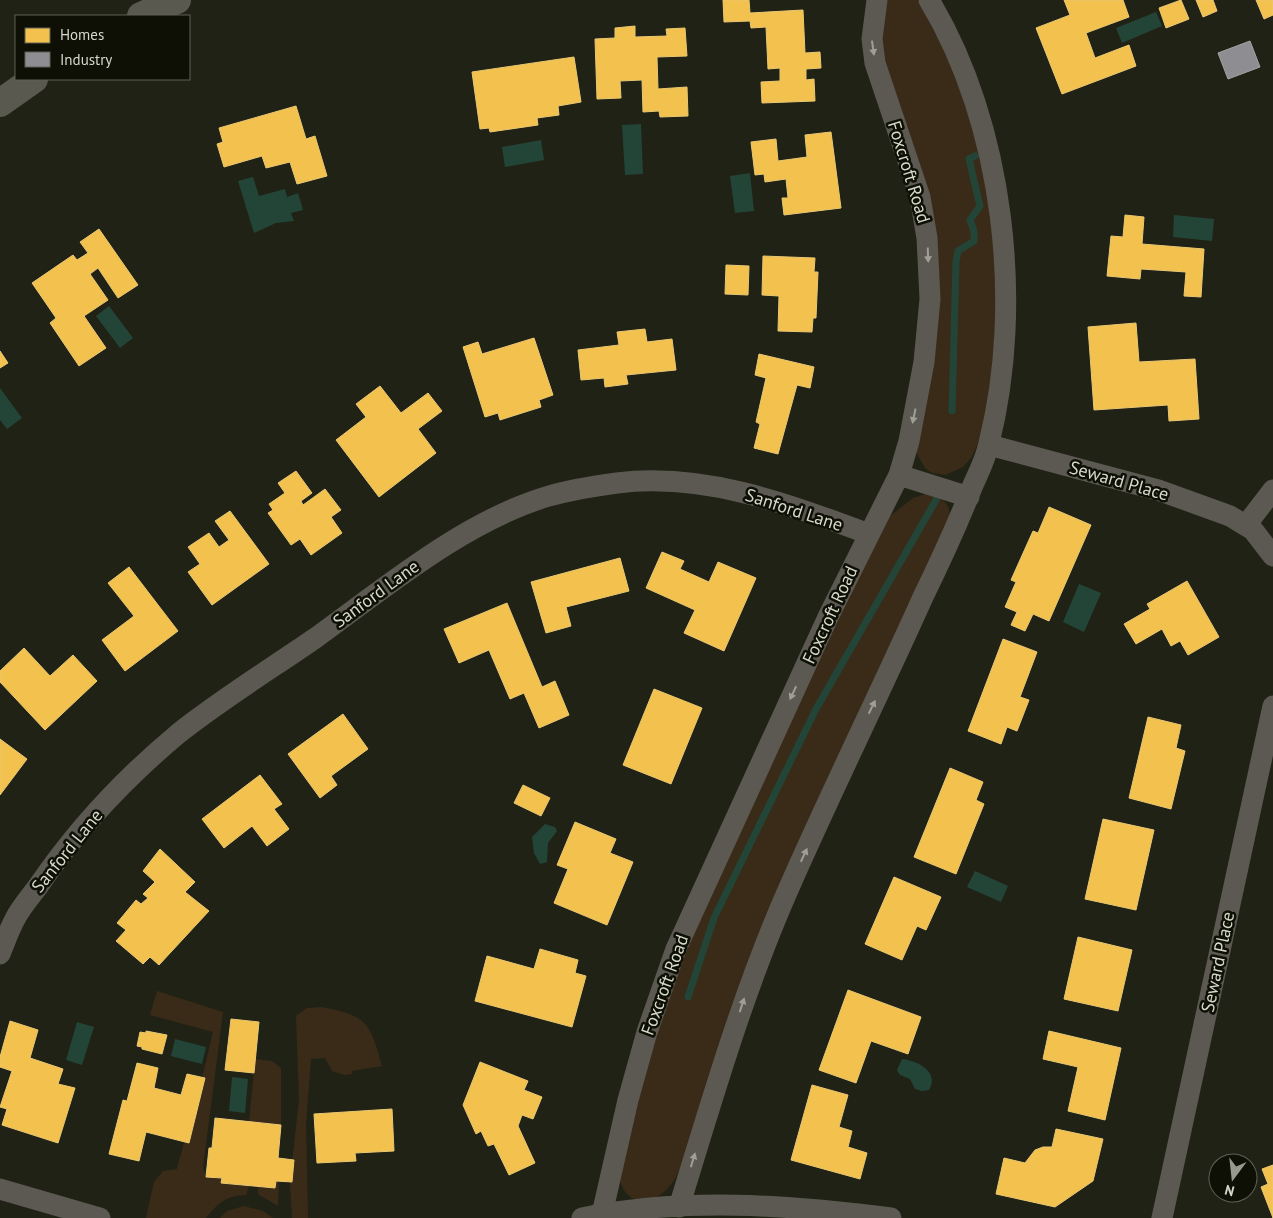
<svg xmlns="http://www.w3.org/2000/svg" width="1273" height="1218" viewBox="0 0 1273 1218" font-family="'PT Sans',sans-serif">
	<rect width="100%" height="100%" fill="#202215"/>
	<path fill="#3a2b18" d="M884 0H918L956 74 982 161 998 266 993 369 983 428 977 446 971 458 963 467 945 475 932 473 925 468 916 452 938 292 881 47Z
		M926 494C940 498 949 500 950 516L683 1161C679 1172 674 1183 665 1191 643 1210 619 1199 619 1171L668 991 804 685 890 516 913 498Z
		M157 991 223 1012 203 1168 206 1175 222 1178V1183L249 1186 246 1195C227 1195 217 1204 206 1218H146L154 1182 163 1171 177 1169 184 1142 189 1143 205 1079 202 1078 213 1032 150 1015Z
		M322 1007C369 1016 370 1024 382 1066L352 1071V1074L344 1075 332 1071 325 1058 311 1059 306 1123 308 1218H292L290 1182 299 1099 296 1016 307 1008Z
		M255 1059 272 1061 281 1068V1125L249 1122Z
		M276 1181H279L278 1206 258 1194V1187L275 1188Z
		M244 1206 263 1211 273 1218H220L227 1211Z"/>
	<path fill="#234538" d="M1156 12 1162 26 1122 43 1116 28Z
		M641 124 643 174 625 175 622 125Z
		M541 140 544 160 505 167 502 147Z
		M750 173 754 211 735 213 730 176Z
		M253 177 259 196 285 189 287 197 298 193 303 210 291 213 294 221 276 223 254 233 238 181Z
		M1174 215 1214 219 1212 241 1173 237Z
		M109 306 133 338 120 348 96 316Z
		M0 388 22 418 7 429 0 420Z
		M1079 584 1101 593 1084 632 1063 622Z
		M545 824 555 827 557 831 548 843 547 862 540 864 534 853 532 837Z
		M975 871 1008 886 1001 902 967 887Z
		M77 1022 94 1027 82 1065 66 1060Z
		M175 1039 206 1047 202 1064 171 1056Z
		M902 1059C917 1061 940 1071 929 1090L922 1091 915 1089 910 1079 900 1075 897 1070Z
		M232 1077 248 1079 245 1113 229 1111Z"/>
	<path fill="#f2c14e" stroke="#eac873" d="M723 0H749L750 13 803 10 805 53 820 52 821 68 806 69V80L814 79 815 101 762 103 761 82 780 81V68L768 69 766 27 751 28 750 21 724 22Z
		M1064 0H1123L1129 17 1086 33 1095 58 1129 45 1136 66 1062 94 1036 28 1070 15Z
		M1181 0 1189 19 1166 28 1159 8Z
		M1196 0H1213L1217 11 1203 17Z
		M1256 0H1273V15L1264 19Z
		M635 26V37L667 36 666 29 685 28 687 56 657 57 658 89 687 87 688 116 660 117 659 111 643 112 642 80 620 81 621 98 597 99 595 39 615 38V28Z
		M574 57 581 102 558 106 559 115 537 118 538 125 490 132 489 128 480 129 472 72Z
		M296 106 306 139 315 136 327 176 297 184 290 162 266 168 262 156 224 167 217 144 223 142 219 128Z
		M831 132 841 208 784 215 782 198H788L786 179 765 182 764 174 755 175 751 142 776 139 778 161 807 157 805 135Z
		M1125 215 1144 217 1142 244 1204 249 1201 297 1184 296 1186 272 1141 269 1140 279 1107 276 1111 236 1123 237Z
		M99 229 138 285 118 298 98 268 90 274 108 300 84 316 106 348 79 366 50 323 56 318 32 283 73 255 77 260 88 253 80 242Z
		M763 256 815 258 814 272H818L816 318H813L812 332 778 331 779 296 762 295Z
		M726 265 749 266 748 295 725 294Z
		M1136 323 1139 362 1195 359 1199 419 1169 421 1168 405 1094 410 1088 327Z
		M645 329 647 342 672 339 676 370 626 375 628 384 605 387 604 378 581 380 578 350 619 345 617 332Z
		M534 338 553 395 539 400 541 407 500 420 498 413 485 417 463 347 478 342 482 354Z
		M0 351 8 363 0 368Z
		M759 354 814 367 810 388 797 385 778 454 754 448 760 424 756 422 766 378 755 375Z
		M380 386 401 413 428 393 442 411 418 429 436 453 379 497 336 440 366 417 356 404Z
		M296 471 312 493 301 501 303 505 325 489 341 510 331 517 342 533 311 555 300 539 291 545 268 513 273 510 269 504 285 493 278 483Z
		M1049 507 1091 525 1049 621 1033 614 1025 631 1011 625 1017 612 1005 607 1016 582 1011 580 1033 531 1038 533Z
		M230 511 269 564 212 605 188 572 200 564 188 547 209 533 219 547 229 540 215 521Z
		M662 552 684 561 680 569 709 582 718 562 756 578 724 651 684 633 695 610 646 588Z
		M620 558 629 591 566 607 571 626 546 633 531 582Z
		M129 567 178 631 125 671 102 640 134 616 108 583Z
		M1187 581 1219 637 1188 655 1180 641 1171 646 1162 629 1136 644 1124 624 1150 609 1147 604Z
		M507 603 542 687 555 681 569 715 539 728 524 693 510 699 489 650 459 663 444 629Z
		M1003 639 1037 652 1020 697 1029 700 1017 731 1007 727 1001 744 968 731Z
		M24 648 50 676 73 655 97 681 45 730 0 682V671Z
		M654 689 702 708 671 784 623 765Z
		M343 714 368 749 331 776 337 785 320 798 288 754Z
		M1148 717 1181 725 1176 748 1185 751 1171 809 1129 798Z
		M0 739 27 759 0 795Z
		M950 768 983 782 976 800 984 804 956 874 914 857Z
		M260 775 282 804 274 809 289 829 267 846 252 826 224 848 202 819Z
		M523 785 550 798 541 816 514 803Z
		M1103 819 1154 830 1136 910 1085 899Z
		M575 822 616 839 610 853 633 862 607 925 554 903 568 869 557 865Z
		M160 849 195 882 185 892 209 911 159 965 150 957 143 964 116 941 126 930 117 923 136 900 141 904 148 898 143 894 155 882 143 871Z
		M894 877 941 897 926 930 917 926 902 960 865 944Z
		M1078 937 1132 950 1118 1011 1064 999Z
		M540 949 578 960 575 973 586 976 572 1027 475 1001 487 956 534 969Z
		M848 990 921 1017 908 1054 871 1041 856 1083 819 1070Z
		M231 1019 259 1022 254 1073 225 1070Z
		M10 1021 38 1030 30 1058 63 1069 58 1084 75 1088 58 1143 2 1125 7 1109 0 1107 12 1071 0 1067V1057Z
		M146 1031 167 1035 162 1054 142 1049V1047L137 1046 140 1032 146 1033Z
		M1049 1031 1121 1048 1105 1120 1068 1111 1078 1067 1043 1059Z
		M480 1062 528 1081 524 1090 542 1097 533 1119 522 1115 518 1126 535 1163 509 1175 494 1144 488 1146 481 1131 476 1134 463 1105Z
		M137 1063 158 1068 154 1088 181 1095 187 1074 205 1078 189 1143 146 1132 139 1161 109 1154 123 1100 127 1101Z
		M812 1085 848 1095 839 1127 852 1131 848 1147 867 1153 860 1179 791 1160Z
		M392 1109 394 1151 355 1153 356 1161 317 1163 314 1114Z
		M215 1118 281 1125 278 1158 294 1160 292 1182 276 1181 275 1188 221 1183 222 1178 206 1177 209 1148H212Z
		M1056 1129 1103 1139 1093 1181 1055 1207 996 1194 1004 1158 1025 1163 1035 1150 1043 1147H1052Z
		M1273 1165V1218L1261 1187 1268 1184 1262 1169Z"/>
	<path fill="#8d8d92" stroke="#a3a4a3" d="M1250 41 1260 67 1228 79 1218 53Z"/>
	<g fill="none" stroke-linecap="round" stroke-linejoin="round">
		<path stroke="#234538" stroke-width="7" d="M952 411 956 262 958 251 974 241V231L970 220 980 206 969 159 975 156
			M688 997 714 918 816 709 936 500"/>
		<path stroke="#5b5952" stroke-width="21" d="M989 445 1158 490 1230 516 1253 530 1273 556
			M899 475 969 497
			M1246 525 1273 490
			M0 954C5 942 9 930 15 919 21 907 31 896 39 885 78 828 126 777 179 733 222 699 269 670 314 639 385 588 464 521 549 496 570 490 595 486 617 483 704 472 788 504 869 534
			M0 1189 100 1218
			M679 1207C712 1100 743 992 788 890 831 792 879 695 923 597 941 560 958 523 973 485 979 472 986 458 989 443 1024 304 1004 124 929 0
			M602 1214 628 1100 647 1032 676 949 828 617 899 475 909 441 924 362 930 299 927 238 920 197 875 63 872 39 877 0
			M582 1218C683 1197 790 1205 891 1218
			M1162 1218 1273 706"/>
		<path stroke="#5a5950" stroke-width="28" d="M141 16 177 0
			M0 103 34 79"/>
	</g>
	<defs><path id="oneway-solid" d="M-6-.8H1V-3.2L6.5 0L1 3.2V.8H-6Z" transform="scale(1.25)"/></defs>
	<g fill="#9f9f94">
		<use href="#oneway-solid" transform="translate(873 48) rotate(82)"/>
		<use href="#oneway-solid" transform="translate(928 255) rotate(88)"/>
		<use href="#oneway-solid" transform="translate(914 416) rotate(102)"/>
		<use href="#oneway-solid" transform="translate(793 693) rotate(115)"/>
		<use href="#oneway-solid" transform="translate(872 707) rotate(-64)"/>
		<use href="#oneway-solid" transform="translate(804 855) rotate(-65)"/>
		<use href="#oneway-solid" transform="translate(742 1005) rotate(-72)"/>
		<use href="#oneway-solid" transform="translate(693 1160) rotate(-73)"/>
	</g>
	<g text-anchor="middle" stroke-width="5" stroke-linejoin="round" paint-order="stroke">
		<g font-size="18" fill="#d6d9ca" stroke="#0e1006">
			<text transform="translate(909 172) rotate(73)" y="6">Foxcroft Road</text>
			<text transform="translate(1119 481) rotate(16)" y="6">Seward Place</text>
			<text transform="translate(794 510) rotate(18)" y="6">Sanford Lane</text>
			<text transform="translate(376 594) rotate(-36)" y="6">Sanford Lane</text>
			<text transform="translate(830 615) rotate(-65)" y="6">Foxcroft Road</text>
			<text transform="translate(67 851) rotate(-51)" y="6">Sanford Lane</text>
			<text transform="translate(1218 962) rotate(-78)" y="6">Seward Place</text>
			<text transform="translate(665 985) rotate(-70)" y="6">Foxcroft Road</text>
		</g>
	</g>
	<rect x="15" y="15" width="175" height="65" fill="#0e1006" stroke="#5e6054"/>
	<rect x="25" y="28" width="25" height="15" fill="#f2c14e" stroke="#5e6054"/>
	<text x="60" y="40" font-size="15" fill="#d6d9ca">Homes</text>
	<rect x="25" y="52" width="25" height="15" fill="#8d8d92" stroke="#5e6054"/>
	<text x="60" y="65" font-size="15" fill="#d6d9ca">Industry</text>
	<g transform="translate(1233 1178) rotate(195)"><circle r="24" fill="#0e1006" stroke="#5e6054"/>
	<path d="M0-4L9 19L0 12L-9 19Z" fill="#96998b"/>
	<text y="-8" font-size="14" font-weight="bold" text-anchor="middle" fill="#d6d9ca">N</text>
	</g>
</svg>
